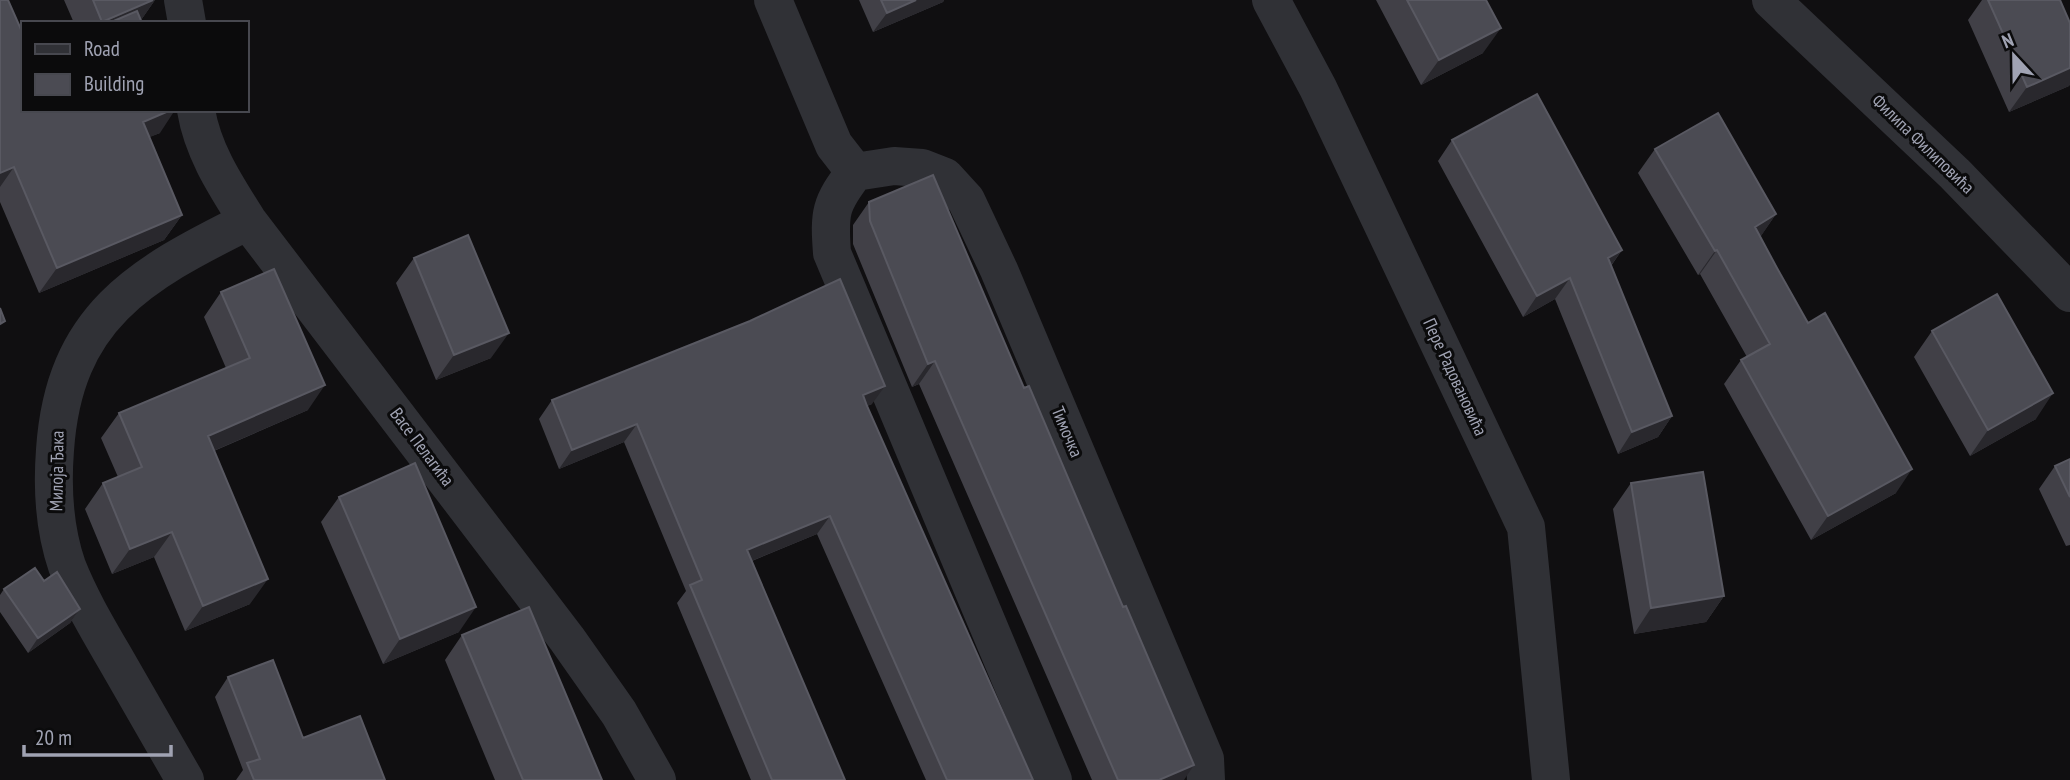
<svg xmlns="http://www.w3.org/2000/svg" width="2070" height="780" viewBox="0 0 2070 780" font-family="'PT Sans Narrow',sans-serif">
	<rect width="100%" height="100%" fill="#100f11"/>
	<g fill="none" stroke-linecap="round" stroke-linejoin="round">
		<path stroke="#303136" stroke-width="38" d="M183 0 187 23
			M773 0 834 145 855 172
			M1271 0 1318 88 1526 527 1551 780
			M1771 0 1955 174 2070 293
			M196 110C203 152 226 186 248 221L567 639 619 713 657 780
			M185 780C162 740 139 700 116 660 98 629 80 599 67 566 54 528 52 489 55 450 64 317 139 275 248 221
			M1053 780 832 253C829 213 830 204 855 172L894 166 922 168 945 177 966 200 999 270 1205 759 1206 780"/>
	</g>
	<path fill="#414047" d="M0 0 23 110 160 133 149 137 182 215 164 240 39 293 0 202Z
		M64 0H155L141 20 142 23H74Z
		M859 0H944L943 2 873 32Z
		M1376 0H1486L1483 53 1421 85Z
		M1982 0H2060L2070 23V84L2069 86 2009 112 1968 20Z
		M1452 140 1622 250 1611 266 1672 416 1658 437 1618 454 1555 299 1523 317 1438 161Z
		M1655 149 1776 214 1760 237 1896 493 1811 540 1724 384 1741 360 1747 357 1700 274 1698 275 1638 173Z
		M869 202 1184 780H1092L919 384 912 387 853 244V225Z
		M414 258 491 358 436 380 396 283Z
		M221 292 308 410 214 451 250 604 185 631 154 557 112 574 85 509 103 483 118 477 101 438 119 413 226 368 204 317Z
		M1932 331 2036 419 1970 456 1914 357Z
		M552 400 872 404 867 406 1033 780H926L817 534 752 561 845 780H751L677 603 686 591 624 442 559 469 539 419Z
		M2070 459V545L2066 546 2039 489 2055 466Z
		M1631 483 1724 596 1706 622 1634 634 1613 509Z
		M339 497 459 632 383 664 321 522Z
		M44 581 80 609 70 623 28 653 0 612V595L4 589Z
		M462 635 602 780H495L445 660Z
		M228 677 303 738 385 780H236L243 770 215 697Z"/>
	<path fill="#29282d" d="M153 0H155L139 23H102Z
		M916 0H944L943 2 873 32 887 13Z
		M1501 28 1483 53 1421 85 1439 60Z
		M2070 68V84L2069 86 2009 112 2027 87Z
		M171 110H175L160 133 125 147 143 122Z
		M14 167 0 187V173Z
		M1776 214 1759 239 1755 227Z
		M182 215 164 240 39 293 57 268Z
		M1622 250 1607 271 1608 258Z
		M1717 250 1700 274 1698 275 1715 251Z
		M1570 278 1555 299 1523 317 1537 296Z
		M509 333 491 358 436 380 454 355Z
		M935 361 919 384 912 387 928 364Z
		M325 385 308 410 190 461 208 436Z
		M885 386 872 404 850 413 863 395Z
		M2053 393 2036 419 1970 456 1988 430Z
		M1672 416 1658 437 1618 454 1632 432Z
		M637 424 624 442 559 469 572 450Z
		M1912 469 1896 493 1811 540 1828 516Z
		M830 516 817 534 734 568 747 550Z
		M172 532 154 557 112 574 130 549Z
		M268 579 250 604 185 631 203 606Z
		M1724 596 1706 622 1634 634 1651 608Z
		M476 607 459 632 383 664 400 639Z
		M80 609 70 623 28 653 38 638Z
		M1194 765 1184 780H1159Z"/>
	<path fill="#4b4b53" stroke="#595962" stroke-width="2" d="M0 0H8L23 34V110H171L143 122 182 215 57 268 14 167 0 173Z
		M93 0H153L102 22Z
		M881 0H916L887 13Z
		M1407 0H1486L1501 28 1439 60Z
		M1988 0H2060L2070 23V68L2027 87Z
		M137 11 142 23H109Z
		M1537 94 1622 250 1608 258 1672 416 1632 432 1570 278 1537 296 1452 140Z
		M1718 113 1776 214 1755 227 1777 268 1808 323 1825 313 1912 469 1828 516 1741 360 1770 344 1717 250 1715 251 1655 149Z
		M933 175 1024 388 1029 386 1123 607 1126 606 1194 765 1159 780H1118L935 361 928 364 870 221 869 202Z
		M468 235 509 333 454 355 414 258Z
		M274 269 325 385 208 436 268 579 203 606 172 532 130 549 103 483 142 467 119 413 250 358 221 292Z
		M840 279 885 386 863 395 867 406 1033 780H947L830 516 747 550 845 780H772L690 585 702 580 637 424 572 450 552 400 750 321Z
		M1997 294 2053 393 1988 430 1932 331Z
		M0 308 5 321 0 324Z
		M2070 459V497L2055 466Z
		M415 463 476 607 400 639 339 497Z
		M1703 472 1724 596 1651 608 1631 483Z
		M35 568 44 581 57 572 80 609 38 638 4 589Z
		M529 607 602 780H523L462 635Z
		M273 660 303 738 360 716 385 780H254L247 763 260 759 228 677Z"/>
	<g text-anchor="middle" stroke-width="6" stroke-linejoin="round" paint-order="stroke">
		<g font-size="18" fill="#a0a3b3" stroke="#0b0b0c">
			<text transform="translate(1923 144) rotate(44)" y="6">Филипа Филиповића</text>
			<text transform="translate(1455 377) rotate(65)" y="6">Пере Радовановића</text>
			<text transform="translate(1067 432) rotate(67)" y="6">Тимочка</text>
			<text transform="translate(422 447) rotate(53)" y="6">Васе Пелагића</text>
			<text transform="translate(57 471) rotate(-89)" y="6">Милоја Ђака</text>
		</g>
	</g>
	<rect x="21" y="21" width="228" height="91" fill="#0b0b0c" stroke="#47484f" stroke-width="2"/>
	<rect x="35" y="44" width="35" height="10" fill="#303136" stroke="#47484f" stroke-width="2"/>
	<text x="84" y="56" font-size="21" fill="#a0a3b3">Road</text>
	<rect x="35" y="74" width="35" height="21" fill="#4b4b53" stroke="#47484f" stroke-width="2"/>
	<text x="84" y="91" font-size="21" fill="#a0a3b3">Building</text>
	<g transform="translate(2014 56) rotate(338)" stroke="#0b0b0c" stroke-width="5" paint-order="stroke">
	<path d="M0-5L12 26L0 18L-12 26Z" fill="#a0a3b3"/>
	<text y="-10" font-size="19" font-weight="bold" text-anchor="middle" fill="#a0a3b3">N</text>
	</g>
	<path d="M24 745v10h147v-10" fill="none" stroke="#a0a3b3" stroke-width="3.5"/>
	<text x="35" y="745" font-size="21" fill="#a0a3b3" stroke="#0b0b0c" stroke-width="5" paint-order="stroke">20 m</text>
</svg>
